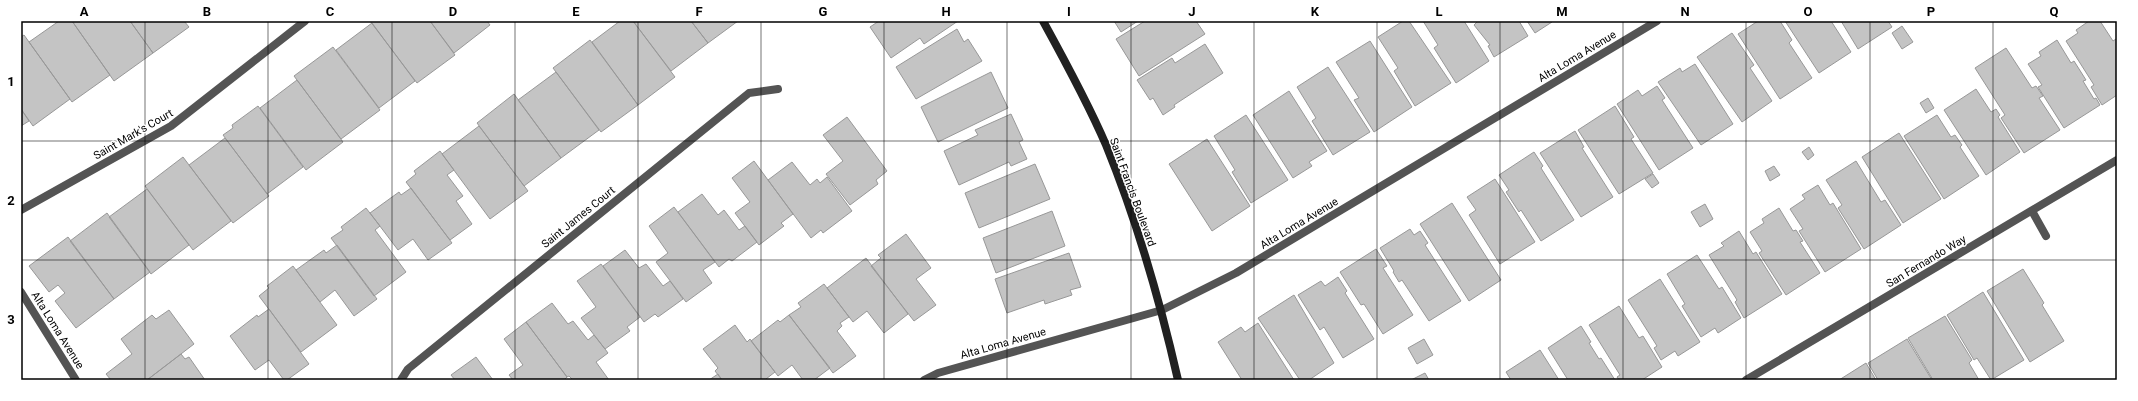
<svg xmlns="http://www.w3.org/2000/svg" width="2138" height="401" viewBox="0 0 2138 401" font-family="Roboto,sans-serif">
	<rect width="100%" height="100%" fill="#fff"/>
	<path fill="#c4c4c4" stroke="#989898" d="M59 21H72L110 75 72 102 29 42Z
		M72 21H130L153 53 114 81Z
		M130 21H184L189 27 153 53Z
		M370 21H430L455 55 417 83Z
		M430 21H487L490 25 454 53Z
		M620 21H633L675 77 638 105 592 42Z
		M633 21H691L708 43 671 71Z
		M691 21H738L708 43Z
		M879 21H958L924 44 920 38 891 58 870 27Z
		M1114 21H1138L1121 32Z
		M1145 21H1196L1205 34 1139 76 1116 39Z
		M1403 21H1409L1451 83 1415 106 1394 71 1398 68 1378 37Z
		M1423 21H1464L1489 61 1456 83 1434 48 1438 45Z
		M1478 21H1519L1528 36 1494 57 1488 46 1490 45 1474 25Z
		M1527 21H1552V22L1535 33Z
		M1758 21H1780L1792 40 1789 43 1812 78 1780 99 1738 34Z
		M1785 21H1831L1851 52 1819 73Z
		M1838 21H1888L1892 27 1858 49 1841 21Z
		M2089 21H2100L2113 41 2116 39 2117 41V95L2102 105 2091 87 2094 85 2066 41 2078 33 2076 30Z
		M372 23 415 81 379 108 336 50Z
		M1902 26 1913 42 1902 49 1892 33Z
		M957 29 964 42 968 39 982 61 916 99 896 67Z
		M1732 33 1754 65 1750 68 1772 101 1742 122 1697 57Z
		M24 35 70 99 33 126 21 109V37Z
		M590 40 638 105 601 132 553 68Z
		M2057 40 2071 63 2074 61 2086 80 2083 81 2094 99 2096 98 2100 105 2064 128 2038 87 2042 85 2028 64 2041 56 2039 52Z
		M1370 41 1412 107 1374 132 1354 100 1359 98 1336 62Z
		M1205 44 1223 73 1174 105 1175 107 1163 115 1153 98 1150 100 1137 80 1172 58 1175 63Z
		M333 47 380 110 341 139 294 76Z
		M2006 48 2032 88 2036 86 2043 96 2039 98 2060 130 2024 153 2001 118 2005 115 1975 68Z
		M1695 64 1733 124 1701 145 1658 82 1680 68 1682 72Z
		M1328 67 1370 132 1333 155 1312 121 1316 118 1297 87Z
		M556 72 599 130 561 158 518 100Z
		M991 72 1008 108 938 142 921 107Z
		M297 80 343 142 306 170 260 108Z
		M1657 86 1665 98 1662 100 1693 148 1659 170 1617 104 1638 90 1642 96Z
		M1976 89 1991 112 1996 109 2000 115 1998 117 2020 152 1986 175 1944 110Z
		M1289 91 1327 151 1309 162 1312 166 1293 178 1253 115Z
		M514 94 561 158 524 186 477 123Z
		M1928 98 1934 108 1926 113 1920 103Z
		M258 106 303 167 267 194 223 135 233 128 232 125Z
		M1615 106 1634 137 1631 139 1653 173 1619 194 1578 130Z
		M21 109 29 121 21 126Z
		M1011 114 1023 140 1019 142 1027 159 1011 166 1009 162 959 185 944 151 978 135 975 130Z
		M1246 115 1288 180 1251 203 1232 172 1235 170 1214 136Z
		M1937 115 1951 137 1955 135 1962 145 1960 147 1979 176 1944 199 1904 136Z
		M847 117 887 171 876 180 878 184 850 205 826 174 843 161 823 135Z
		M479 126 528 191 490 219 442 154Z
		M1575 131 1584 147 1582 148 1613 197 1581 217 1540 153Z
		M1899 133 1941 199 1903 223 1862 157Z
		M225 138 269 196 233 223 189 165Z
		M1207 139 1250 206 1212 231 1169 164Z
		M1809 147 1814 155 1808 160 1802 152Z
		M440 151 454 170 447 175 463 196 456 201 472 224 450 240 406 182 416 174 414 171Z
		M1534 152 1543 166 1541 168 1574 220 1541 241 1521 210 1519 212 1506 192 1509 190 1499 175Z
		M183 157 231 221 193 250 145 186Z
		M754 161 793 214 781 223 784 226 759 245 735 213 750 202 732 178Z
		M1856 161 1881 202 1885 200 1901 225 1864 249 1838 208 1842 205 1826 180Z
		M792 162 810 185 817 179 820 183 827 177 852 211 823 233 821 230 811 238 768 180Z
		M1035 164 1050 199 979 228 965 193Z
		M1774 166 1780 175 1770 181 1765 171Z
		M1653 174 1659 183 1652 188 1645 179Z
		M1495 179 1535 242 1500 264 1469 215 1476 210 1467 197Z
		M1818 185 1830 205 1833 203 1861 249 1825 272 1799 231 1803 229 1790 209 1805 199 1802 195Z
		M411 188 452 243 428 260 413 239 398 250 370 213 399 192 401 195Z
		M147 189 189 245 151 274 109 217Z
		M702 194 718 215 724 210 739 230 745 226 757 242 732 261 729 259 719 267 678 212Z
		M1452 203 1501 280 1469 301 1420 224Z
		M1705 204 1713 219 1700 227 1691 212Z
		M674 207 715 262 703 270 712 283 686 302 656 262 668 253 649 226Z
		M366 208 380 226 375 230 406 272 374 296 331 238 343 230 341 227Z
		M1779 208 1793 231 1796 230 1803 241 1800 242 1820 273 1786 295 1759 253 1762 251 1750 232 1764 223 1762 219Z
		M1052 211 1065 246 996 273 983 238Z
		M107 213 150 272 114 299 70 241Z
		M1410 229 1414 235 1420 231 1428 243 1425 245 1461 301 1429 321 1402 280 1399 282 1393 272 1394 271 1380 248Z
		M1739 231 1753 254 1756 252 1782 294 1744 318 1735 302 1737 300 1709 255 1724 246 1721 243Z
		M906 234 931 268 916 279 936 305 914 321 871 266 881 258 878 255Z
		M68 237 114 299 76 328 55 301 65 293 58 285 49 292 29 266Z
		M337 245 377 299 354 316 335 290 320 302 296 270 324 250 326 253Z
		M1376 249 1387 266 1383 268 1413 315 1383 334 1364 304 1361 305 1340 272Z
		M625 250 639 268 646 264 663 286 670 281 683 299 658 317 655 314 644 322 603 266Z
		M1069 253 1081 287 1070 290 1072 295 1045 304 1044 300 1007 313 995 279Z
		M1697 255 1719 289 1722 287 1741 318 1718 333 1715 328 1701 337 1682 306 1685 304 1667 274Z
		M866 258 908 314 884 333 867 311 853 322 827 288Z
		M601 264 640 317 627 327 630 331 605 349 581 318 596 307 577 281Z
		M293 266 337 325 301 352 259 296 269 288 267 286Z
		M2023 269 2044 303 2042 305 2064 341 2030 362 1987 291Z
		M1338 277 1347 291 1345 293 1374 339 1343 358 1324 327 1320 330 1298 295 1321 281 1325 286Z
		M1660 279 1700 342 1678 356 1675 351 1661 360 1654 348 1657 346 1628 300Z
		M824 284 849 317 840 323 842 326 837 331 856 356 833 373 789 315 801 307 798 303Z
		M1983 292 2024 360 1991 380 1977 358 1974 360 1947 315Z
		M1294 295 1334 363 1309 380H1300L1258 318Z
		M552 303 568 324 573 321 588 340 594 335 605 349 608 353 596 362 609 380H573L569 376 567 377 526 322Z
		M1619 306 1639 338 1643 336 1662 367 1642 380H1619L1617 377 1620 375 1589 325Z
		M269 309 309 364 287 380H284L269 360 255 370 230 336 257 315 258 317Z
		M169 310 194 344 147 380H111L106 374 132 354 121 339 152 315 156 319Z
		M789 315 830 368 814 380H803L792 365 778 376 751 341 778 320 780 322Z
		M1945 316 1972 360 1969 363 1979 380H1933L1908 338Z
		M526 322 567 377 564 380H513L509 375 523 365 504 339Z
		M1258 323 1294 380H1242L1218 342 1241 327 1245 332Z
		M735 325 747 342 750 339 775 372 766 379 768 380H722L715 371 718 368 703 349Z
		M1581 326 1591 342 1589 343 1599 359 1601 358 1615 380H1568L1548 348Z
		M1424 339 1433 355 1417 364 1408 348Z
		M1907 339 1932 380H1878L1868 363Z
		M1540 350 1559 380H1511L1506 372Z
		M181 354 185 359 189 357 205 380H147Z
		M476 357 493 380H455L451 375Z
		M1866 363 1876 380H1839Z
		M1425 373 1429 380H1411Z
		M718 374 722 380H709Z"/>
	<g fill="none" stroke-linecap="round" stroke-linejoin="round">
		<path stroke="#545454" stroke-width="8" d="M2032 211 2046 236"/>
		<path stroke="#545454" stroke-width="8" d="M21 210 171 126 305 21
			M21 292 76 380
			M401 380 408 369 749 93 778 89
			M924 380 938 373 1162 310 1236 273 1657 21
			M1746 380 2117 160"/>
		<path stroke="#212121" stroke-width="8" d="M1043 21C1065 61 1088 103 1106 145 1137 221 1160 301 1178 380"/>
	</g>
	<path fill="none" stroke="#000" stroke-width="1" stroke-opacity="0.55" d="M145 21V380M268 21V380M392 21V380M515 21V380M638 21V380M761 21V380M884 21V380M1007 21V380M1131 21V380M1254 21V380M1377 21V380M1500 21V380M1623 21V380M1746 21V380M1870 21V380M1993 21V380M21 141H2117M21 260H2117"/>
	<g text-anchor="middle" stroke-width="3" stroke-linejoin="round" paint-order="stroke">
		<g font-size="11" fill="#000" stroke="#fff">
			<text transform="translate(1577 56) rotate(-31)" y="4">Alta Loma Avenue</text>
			<text transform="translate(133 134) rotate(-30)" y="4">Saint Mark's Court</text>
			<text transform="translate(1133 192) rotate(70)" y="4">Saint Francis Boulevard</text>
			<text transform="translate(578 217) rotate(-39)" y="4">Saint James Court</text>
			<text transform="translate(1299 223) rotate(-31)" y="4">Alta Loma Avenue</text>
			<text transform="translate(1926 261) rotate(-31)" y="4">San Fernando Way</text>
			<text transform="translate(58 330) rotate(58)" y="4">Alta Loma Avenue</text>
			<text transform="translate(1003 343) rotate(-16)" y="4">Alta Loma Avenue</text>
		</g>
	</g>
	<rect width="2138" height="401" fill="none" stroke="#ffffff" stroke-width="44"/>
	<rect x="22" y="22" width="2094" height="357" fill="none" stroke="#000" stroke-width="1.5"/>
	<g font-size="13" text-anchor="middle" font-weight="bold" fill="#000">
		<text x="84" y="16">A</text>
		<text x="207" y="16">B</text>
		<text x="330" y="16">C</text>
		<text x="453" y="16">D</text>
		<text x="576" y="16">E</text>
		<text x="699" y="16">F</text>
		<text x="823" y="16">G</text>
		<text x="946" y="16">H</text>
		<text x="1069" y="16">I</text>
		<text x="1192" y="16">J</text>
		<text x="1315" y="16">K</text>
		<text x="1439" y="16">L</text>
		<text x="1562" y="16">M</text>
		<text x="1685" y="16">N</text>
		<text x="1808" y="16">O</text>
		<text x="1931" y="16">P</text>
		<text x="2054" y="16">Q</text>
		<text x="11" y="86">1</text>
		<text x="11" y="205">2</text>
		<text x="11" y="324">3</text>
	</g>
</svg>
